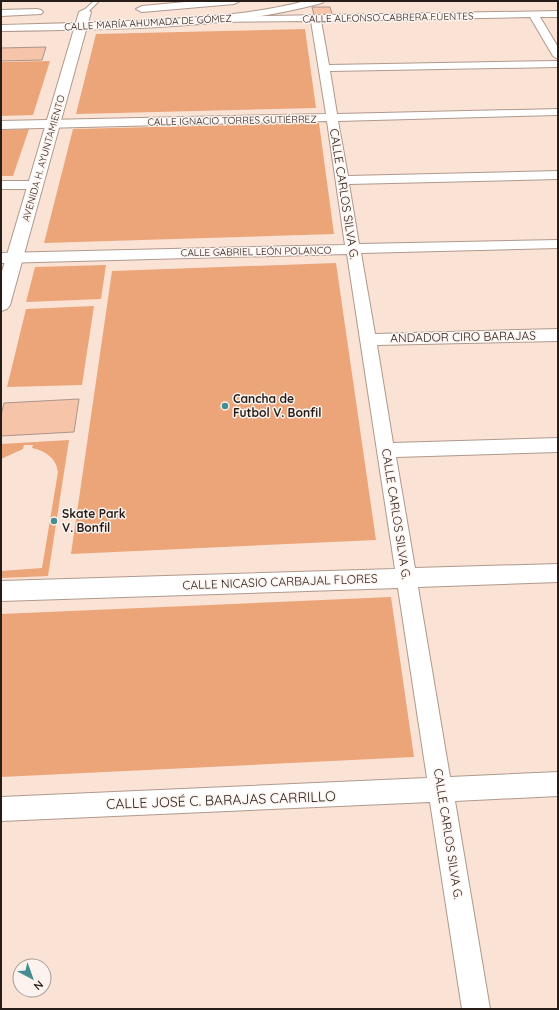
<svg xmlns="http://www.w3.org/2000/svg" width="559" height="1010" viewBox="0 0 559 1010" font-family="Quicksand,sans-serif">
	<rect width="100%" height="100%" fill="#fae3d5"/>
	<path fill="#eca479" d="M305 29 316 108 76 114 96 34Z
		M50 61 33 115 1 116V62Z
		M319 123 334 234 44 243 73 129Z
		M29 129 13 176H1V130Z
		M336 263 376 540 71 554 112 271Z
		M106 265 101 299 26 302 35 267Z
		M94 306 82 385 7 387 26 309Z
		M69 440 48 576 1 578V571L42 568 58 472C56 458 46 451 32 448L33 445H24L23 449 1 459V444Z
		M391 597 414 757 1 777V614Z"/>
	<path fill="#f5c4a9" stroke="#ab9589" d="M312 7H330L332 14 314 15Z
		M46 47 42 60 1 61V48Z
		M79 399 74 432 1 436V415L4 403Z"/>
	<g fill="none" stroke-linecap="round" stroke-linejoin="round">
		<defs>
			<path id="lane" d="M94 1H99L87 13H83V11Z"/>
			<path id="street" d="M558 11V17H540L558 47V59L553 56 530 17 321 21 329 65 558 61V67L330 71 337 114 558 109V115L338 121 348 176 558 171V179L349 184 359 244 558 240V248L361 253 375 334 558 329V341L377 345 393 443 558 438V452L396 457 415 568 558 564V582L418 587 450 777 558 772V796L455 801 490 1009H462L430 802 1 821V797L427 778 398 588 1 601V581L395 569 347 254 1 263V253L345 245 327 121 1 129V121L326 114 311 21 214 22 213 20 214 18 218 17Z
				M1 181H35L41 185 35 189H1Z"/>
			<path id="secondary" d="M85 9 91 12 10 305 7 309 1 311V275L79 12Z"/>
			<path id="primary" d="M196 1H240L234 4 142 12 136 9 142 6Z
				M305 1H324L322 3C218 31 108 29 1 31V25C52 24 103 22 154 20 205 17 256 14 305 1Z
				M37 9 41 10 43 12 41 14 1 16V10Z"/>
		</defs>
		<use href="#lane" stroke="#af998d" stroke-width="2"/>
		<use href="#street" stroke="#af998d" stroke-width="2"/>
		<use href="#secondary" stroke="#af998d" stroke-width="2"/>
		<use href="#primary" stroke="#af998d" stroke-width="2"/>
		<use href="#lane" fill="#fff" fill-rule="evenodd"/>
		<use href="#street" fill="#fff" fill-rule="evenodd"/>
		<use href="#secondary" fill="#fff" fill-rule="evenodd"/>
		<use href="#primary" fill="#fff" fill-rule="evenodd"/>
	</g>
	<g fill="#458d92" stroke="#fdf3ee" stroke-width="1.5">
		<circle cx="225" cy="406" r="4"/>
		<circle cx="54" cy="521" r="4"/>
	</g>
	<g text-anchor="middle" stroke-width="3" stroke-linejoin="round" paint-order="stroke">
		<g font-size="10" fill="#261d19" stroke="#fdf3ee">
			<text transform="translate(388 17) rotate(-1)" y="4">CALLE ALFONSO CABRERA FUENTES</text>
			<text transform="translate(148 22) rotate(-3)" y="4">CALLE MARÍA AHUMADA DE GÓMEZ</text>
			<text transform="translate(232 120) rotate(-1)" y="4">CALLE IGNACIO TORRES GUTIÉRREZ</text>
			<text transform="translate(43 158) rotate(-74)" y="4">AVENIDA H. AYUNTAMIENTO</text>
			<text transform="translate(256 251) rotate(-1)" y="4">CALLE GABRIEL LEÓN POLANCO</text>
		</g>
		<g font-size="12" fill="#261d19" stroke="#fdf3ee">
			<text transform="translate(344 194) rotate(81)" y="4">CALLE CARLOS SILVA G.</text>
			<text transform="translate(463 337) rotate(-1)" y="4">ANDADOR CIRO BARAJAS</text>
			<text transform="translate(396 514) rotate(81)" y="4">CALLE CARLOS SILVA G.</text>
			<text transform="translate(280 582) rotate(-2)" y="4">CALLE NICASIO CARBAJAL FLORES</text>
			<text transform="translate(448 834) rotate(81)" y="4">CALLE CARLOS SILVA G.</text>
		</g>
		<g font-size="12" font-weight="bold" fill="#261d19" stroke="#fdf3ee" text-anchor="start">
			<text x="233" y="403">Cancha de<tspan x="233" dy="14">Futbol V. Bonfil</tspan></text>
			<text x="62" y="518">Skate Park<tspan x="62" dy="14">V. Bonfil</tspan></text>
		</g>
		<g font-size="14" fill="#261d19" stroke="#fdf3ee">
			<text transform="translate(221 800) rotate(-2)" y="5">CALLE JOSÉ C. BARAJAS CARRILLO</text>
		</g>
	</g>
	<rect width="559" height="1010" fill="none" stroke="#261d19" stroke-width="4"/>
	<g transform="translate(32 978) rotate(139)"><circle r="19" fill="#fdf3ee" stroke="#a79d99"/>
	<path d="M0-3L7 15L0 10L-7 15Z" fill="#458d92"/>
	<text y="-6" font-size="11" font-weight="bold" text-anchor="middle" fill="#261d19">N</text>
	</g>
</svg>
